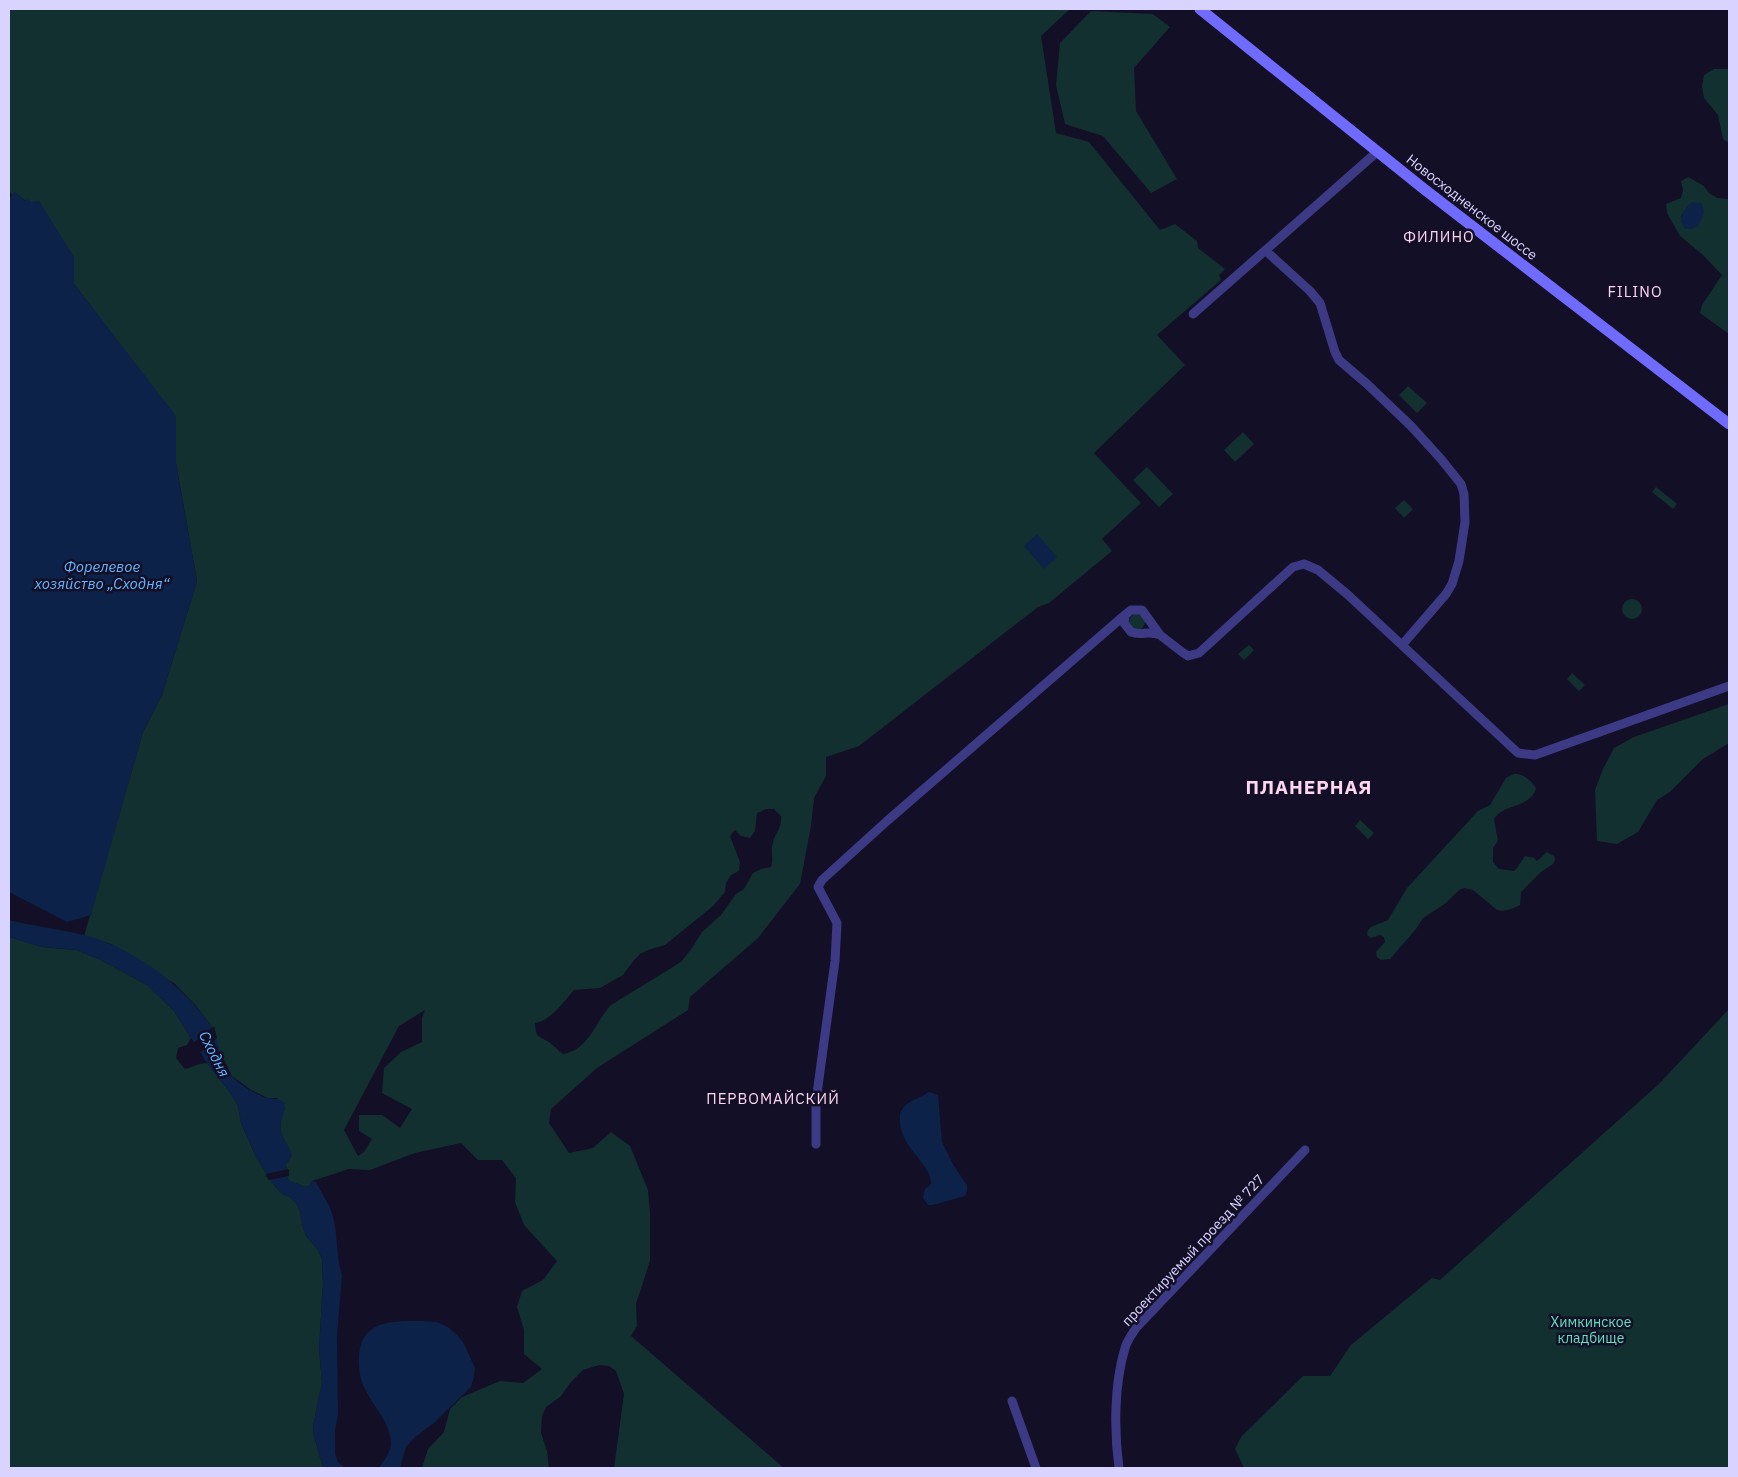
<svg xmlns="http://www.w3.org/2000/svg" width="1738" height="1477" viewBox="0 0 1738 1477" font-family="'IBM Plex Sans',sans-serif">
	<rect width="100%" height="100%" fill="#130f26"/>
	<path fill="#12302f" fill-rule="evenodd" d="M9 9H1070L1041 36 1056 133 1089 142 1160 230 1175 224 1197 241 1198 248 1225 269 1219 275 1221 280 1157 335 1185 365 1094 453 1141 503 1102 539 1112 551 1049 603 1038 607 859 746 826 757V776L814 798 811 826 800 884 758 938 690 997 688 1010 597 1068 551 1109 549 1123 569 1153 593 1148 611 1132 630 1146 648 1190 650 1213V1261L636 1304 637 1326 631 1336 784 1468H614L624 1394 616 1371 609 1366 599 1365 583 1370 571 1382 560 1397 546 1407 542 1416 541 1433 547 1451 549 1468H422L428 1449 444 1432 450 1409 462 1397 500 1381 523 1383 542 1369 524 1354V1330L517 1307 522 1291 543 1280 557 1261 524 1225 515 1202 516 1178 502 1160H478L461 1143 415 1153 370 1170 349 1169 312 1181 310 1185 306 1187 289 1181 287 1177 286 1164 291 1157C291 1151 288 1147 285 1142 278 1130 280 1120 285 1108L277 1098H268L251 1090 232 1076 218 1048 210 1024 197 1007 175 984 111 944 84 936 143 732 162 695 197 581 176 463 175 416 74 284V257L31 202 26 201 15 193 12 195 9 190ZM766 809H774L781 816C782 829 775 832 773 843 770 852 774 857 771 867L761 869 753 873 744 889 736 894 721 915 702 932 692 948 681 962 611 1005C595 1022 589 1050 563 1054 558 1051 553 1044 547 1041 537 1035 536 1037 535 1023 552 1020 563 1002 574 990L600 988 623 975 634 960 640 954 648 950 665 945 713 906 725 892 726 883 731 875 739 871 740 862 730 836 735 830 741 836 750 838 755 831 757 813ZM425 1010 422 1018V1042L401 1052 384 1068 382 1093 412 1109 400 1128 382 1115H359V1131L372 1139 364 1152 358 1156 344 1130 399 1026Z
		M1091 11 1153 14 1170 27 1134 68 1136 111 1177 179 1151 193 1103 136 1065 124 1056 85 1060 43Z
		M1714 69H1729V143L1723 139 1718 115 1704 98 1702 86 1704 75Z
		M1688 177 1704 186 1709 193 1717 198 1729 199V334L1700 313 1702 305 1722 275 1703 255 1680 236 1667 213 1666 204 1681 198 1683 190 1681 181ZM1689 205 1698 225 1690 229 1681 216Z
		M1408 386 1427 403 1417 413 1399 395Z
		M1243 432 1254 444 1235 462 1224 450Z
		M1147 467 1173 494 1159 507 1133 480Z
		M1656 487 1677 504 1673 509 1652 492Z
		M1404 500 1413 509 1404 518 1395 508Z
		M1622 609a10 10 0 1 1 20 0a10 10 0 1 1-20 0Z
		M1129 622a8 8 0 1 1 16 0a8 8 0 1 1-16 0Z
		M1249 645 1254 650 1244 660 1238 654Z
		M1572 673 1585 685 1579 691 1567 679Z
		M1729 704V743L1703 759 1670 792 1657 800 1638 832 1617 844 1597 841 1595 790 1603 769 1614 748 1634 737Z
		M1514 774C1523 773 1532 781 1536 788 1530 809 1504 803 1494 819L1498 841 1493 848V862L1499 869 1514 871 1517 868 1525 856 1534 858 1537 861 1547 852 1554 856 1555 860 1553 864 1541 872 1521 892 1520 905C1512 909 1505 912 1497 910L1473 890 1464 888 1459 890 1446 903 1423 918 1416 929 1390 959 1381 960 1377 957 1376 952 1385 942 1384 937 1380 935 1371 938 1367 935 1368 930 1371 927 1388 920 1407 888 1478 811 1490 805 1506 778Z
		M1360 820 1374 833 1368 839 1355 826Z
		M9 937 42 947 76 950 101 960 147 985 174 1011 191 1038 187 1045 178 1048 176 1058 185 1069C193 1067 199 1063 207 1063L234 1098 238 1106 241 1123 256 1157 274 1185 282 1194 290 1197 296 1203 300 1211 303 1228 306 1236 318 1250 322 1259 323 1284 319 1349 322 1382 313 1427 314 1436 323 1468H9Z
		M1729 1009V1468H1244L1235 1449 1241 1437 1303 1376H1330L1351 1345 1432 1278 1440 1280 1660 1083Z"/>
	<path fill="#0c2248" d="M15 192 25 201 28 199 31 202 39 201 74 257V284L176 416V463L197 581 162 695 143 732 91 915 67 922 9 892V199Z
		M1692 202 1701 203C1707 211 1702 218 1698 226L1690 229H1685C1677 219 1684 209 1692 202Z
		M1037 534 1057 557 1044 569 1024 546Z
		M9 920C36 927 64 929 91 937 135 950 180 984 207 1020 219 1036 219 1060 232 1076 240 1085 256 1095 268 1098 275 1099 279 1098 285 1103 285 1114 279 1119 281 1131 283 1140 291 1148 291 1157L286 1164 287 1177 290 1181 306 1187 310 1185 312 1181 316 1182C322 1194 330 1204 333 1217 338 1236 336 1257 342 1275L337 1335 338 1414 335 1431V1454L338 1462 345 1468H323L314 1436 313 1427 322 1382 319 1349 323 1284 322 1258 318 1250 306 1236 303 1228 300 1211 296 1203 290 1197 282 1194 274 1185 256 1157 241 1123 238 1106 234 1098 207 1063 174 1011 147 985 101 960 76 950 42 947 9 937Z
		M929 1092 938 1095 942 1142 954 1166 967 1185V1191L965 1196 933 1205H928L923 1198 925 1189 931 1184C933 1167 901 1147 900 1123 900 1118 899 1113 903 1108 908 1101 922 1097 929 1092Z
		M420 1321 437 1322 448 1327 457 1335 463 1342 475 1368 474 1377 471 1387 434 1423 415 1437 406 1447 400 1468H379C383 1462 391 1452 391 1444 391 1423 374 1408 365 1389 360 1380 358 1366 359 1355 362 1320 392 1321 420 1321Z"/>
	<path fill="#130f26" d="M214 1026 217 1038 198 1054 192 1044Z
		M289 1169V1176L269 1180 266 1176V1174Z"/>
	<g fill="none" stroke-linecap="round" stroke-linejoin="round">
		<path stroke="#3d3a85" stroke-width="9" d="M1266 251 1310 291 1320 303 1335 352 1339 360 1367 384 1411 426 1441 459 1461 484 1464 494 1465 522 1459 561 1452 584 1446 594 1402 645
			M1193 314 1377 152
			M1160 635C1149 630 1141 636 1131 632L1124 623 1125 615 1131 610H1142L1160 635 1182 652 1188 656 1199 653 1293 567 1304 564 1318 570 1347 594 1518 753 1535 755 1729 686
			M816 1144V1101L835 961 837 923 818 887 822 880 887 821 1126 614
			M1012 1401 1036 1468
			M1119 1468C1114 1432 1114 1384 1125 1348 1127 1341 1132 1334 1136 1328L1305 1150"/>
		<path stroke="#6f6bff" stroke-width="11" d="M1200 9 1424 189 1729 424"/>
	</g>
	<g text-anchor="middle" stroke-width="5" stroke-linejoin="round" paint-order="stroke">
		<g font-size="14" fill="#d9d4ff" stroke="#130f26">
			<text transform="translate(1472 207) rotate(38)" y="5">Новосходненское шоссе</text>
			<text transform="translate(1193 1250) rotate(-47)" y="5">проектируемый проезд № 727</text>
		</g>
		<g font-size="14" fill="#5fe0c0" stroke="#130f26">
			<text x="1591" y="1327">Химкинское<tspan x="1591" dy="16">кладбище</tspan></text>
		</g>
		<g font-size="15" letter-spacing="1" fill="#ffd6f0" stroke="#130f26">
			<text x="1439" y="242">ФИЛИНО</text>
			<text x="1635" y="297">FILINO</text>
			<text x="773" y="1104">ПЕРВОМАЙСКИЙ</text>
		</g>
		<g font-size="15" font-style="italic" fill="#62b6ff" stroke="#130f26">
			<text x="102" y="572">Форелевое<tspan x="102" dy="17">хозяйство „Сходня“</tspan></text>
			<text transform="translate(214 1054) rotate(63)" y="5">Сходня</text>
		</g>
		<g font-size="19" font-weight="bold" letter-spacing="1" fill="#ffd6f0" stroke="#130f26">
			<text x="1309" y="794">ПЛАНЕРНАЯ</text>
		</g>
	</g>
	<rect width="1738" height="1477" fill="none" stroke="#d9d4ff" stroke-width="20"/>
</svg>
